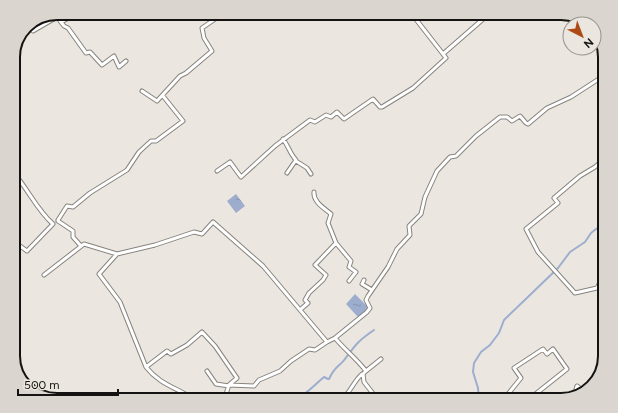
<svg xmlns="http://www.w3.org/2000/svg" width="618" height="413" viewBox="0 0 618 413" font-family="Figtree,sans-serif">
	<defs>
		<pattern id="water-ripples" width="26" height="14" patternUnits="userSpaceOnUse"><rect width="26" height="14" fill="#9dadce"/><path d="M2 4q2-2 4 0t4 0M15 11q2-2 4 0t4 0" fill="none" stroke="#8694b0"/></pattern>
	</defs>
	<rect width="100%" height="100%" fill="#ebe7e0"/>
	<path fill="url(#water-ripples)" d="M236 194 245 206 236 213 227 201Z
		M355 294 368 307 361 316H357L346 304Z"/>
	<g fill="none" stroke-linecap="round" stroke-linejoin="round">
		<path stroke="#9dadce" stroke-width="2" d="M291 400C308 394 311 388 324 377L328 379H329C335 366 339 367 345 359 356 344 358 341 374 330
			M479 400 478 388 473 372 474 363 481 352 490 345 499 333 504 320 558 268 570 252 585 242 591 233 605 222"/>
		<defs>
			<path id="minor" d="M411 13 443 54
				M60 21 64 26 68 28 86 53 90 52 102 65 114 56 119 67 126 61
				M28 25 33 31 57 17 63 21 78 13
				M142 91 157 101 180 76 186 73 212 51 204 38 202 28 224 13
				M283 139C289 147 290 154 296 160L287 173
				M605 158 595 167 580 176 554 198 558 203 526 229 538 252 575 293 597 288 605 273
				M296 161 307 168 311 174
				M217 171 230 162 241 177 275 146 310 120 315 122 326 115 331 117 337 112 344 119 373 99 380 107H382L413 88 446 58 443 54 490 13
				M13 172C28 189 37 210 53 224L27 251 20 246 13 250
				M58 220 67 206 73 207 90 193 127 170 139 152 151 141H156L183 121 163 96
				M58 221 73 231V237L81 246
				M336 243 351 261 349 267 356 272 349 281
				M44 275 84 244 117 254
				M364 280 362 284 372 290
				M301 309 308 303 305 300 309 293 323 280 326 275 315 265 336 243 328 223 331 214C324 208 313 202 314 192
				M146 367 167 351 171 354 187 345 202 332 215 346 237 378 229 385 224 400
				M207 371 216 384 229 386
				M366 371 381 359
				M229 385 254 386 259 380 280 371 291 361 309 349 315 350 327 342
				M574 396 577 386 585 392
				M195 400C178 388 160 385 146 367L120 302 99 274 117 254 155 245 194 232 202 234 213 222 263 266 327 342 335 338
				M327 400 333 397 337 400
				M341 400C351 392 353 382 362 374
				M378 400 364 382 363 374 366 371C356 358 345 350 335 338L367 312 370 308 366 300 368 296 388 267 397 249 410 235 409 226 421 214 425 197 437 171 450 157 456 156 476 136 500 117H507L512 121 520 116 526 123 528 124 547 108 571 97 605 75
				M509 400 508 394 521 378 514 368 543 349 547 354 553 349 567 369 528 400"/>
		</defs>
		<use href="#minor" stroke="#87837e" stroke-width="5"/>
		<use href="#minor" stroke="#fff" stroke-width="3"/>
	</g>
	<path d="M0 0H618V413H0ZM57 20H561A37 37 0 0 1 598 57V356A37 37 0 0 1 561 393H57A37 37 0 0 1 20 356V57A37 37 0 0 1 57 20Z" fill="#dad6cf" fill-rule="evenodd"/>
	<path fill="none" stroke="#151311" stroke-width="2" d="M57 20H561A37 37 0 0 1 598 57V356A37 37 0 0 1 561 393H57A37 37 0 0 1 20 356V57A37 37 0 0 1 57 20Z"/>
	<g transform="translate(582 36) rotate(138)"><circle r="19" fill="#ebe7e0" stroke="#95928d"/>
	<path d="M0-3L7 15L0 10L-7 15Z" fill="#ae4a16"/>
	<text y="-6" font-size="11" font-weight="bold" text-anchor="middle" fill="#151311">N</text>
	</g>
	<path d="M18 389v6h100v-6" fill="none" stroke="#151311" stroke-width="2"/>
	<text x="24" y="389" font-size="12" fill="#151311" stroke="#ebe7e0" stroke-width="3" paint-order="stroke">500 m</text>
</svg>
